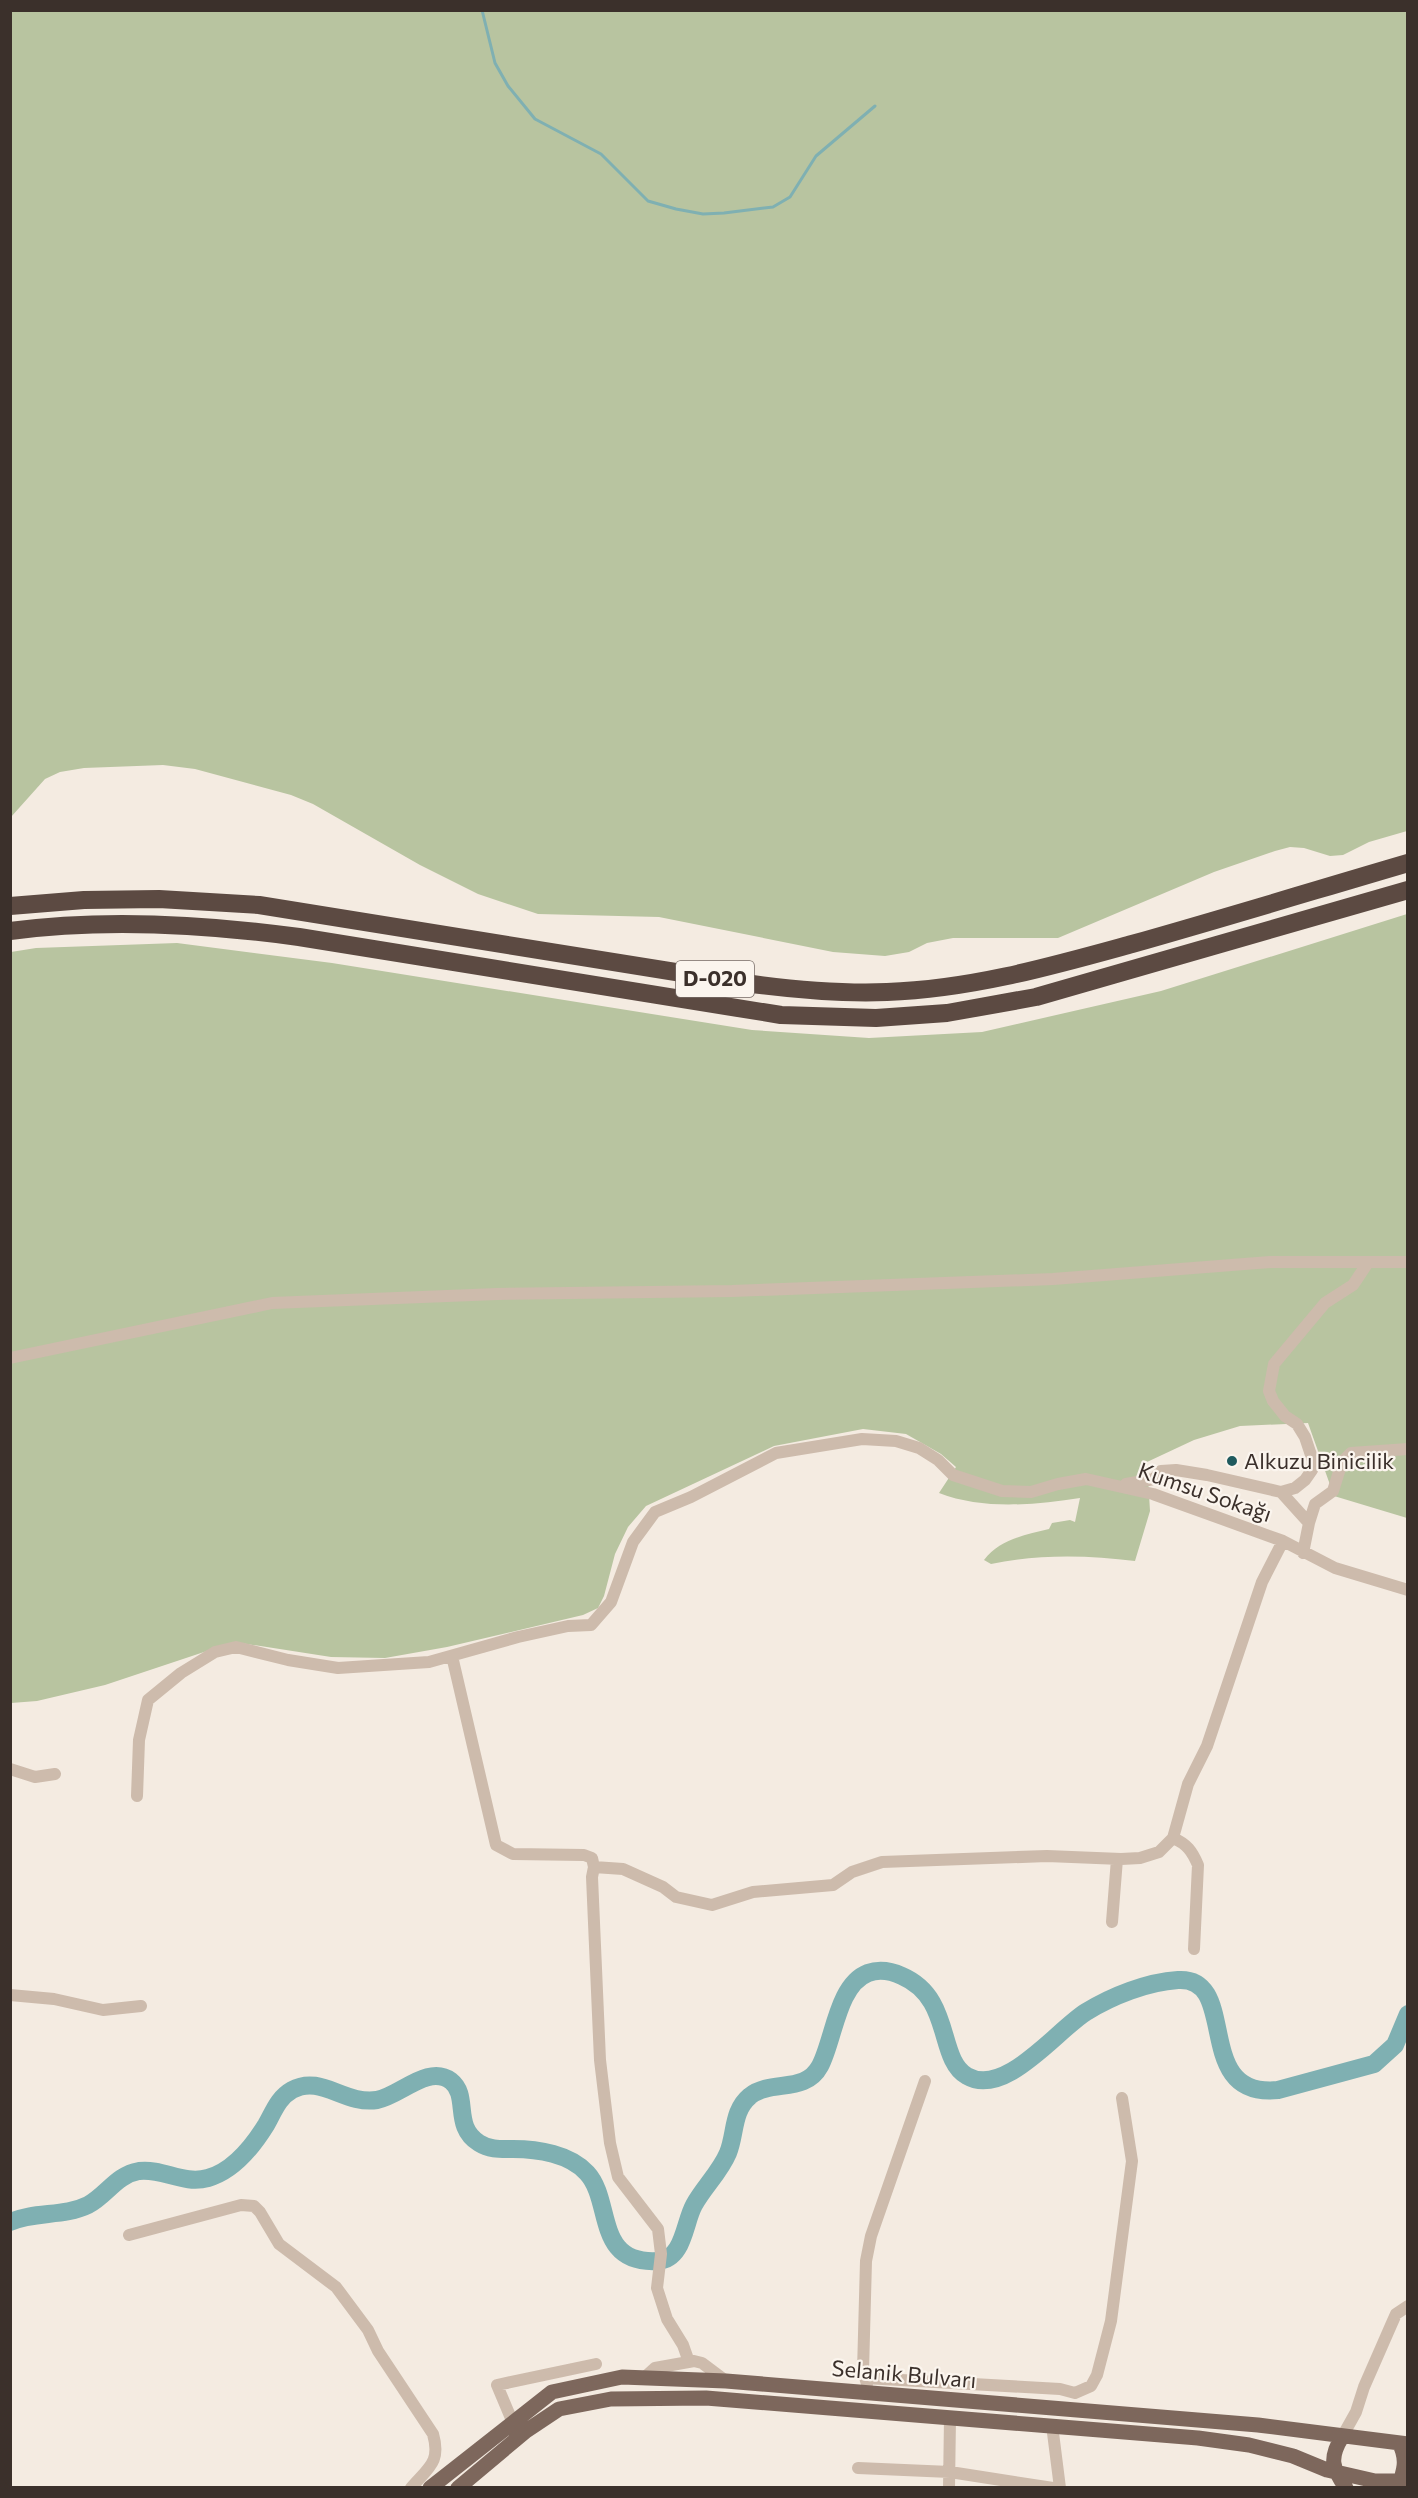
<svg xmlns="http://www.w3.org/2000/svg" width="1418" height="2498" viewBox="0 0 1418 2498" font-family="Commissioner,sans-serif">
	<rect width="100%" height="100%" fill="#f4ebe1"/>
	<path fill="#b8c4a0" d="M11 10 1407 11V831L1369 842 1343 855 1330 856 1304 848 1290 847 1275 851 1214 872 1058 938H953L927 943 909 952 885 956 833 952 659 917 538 914 478 894 420 865 313 804 291 795 195 769 163 765 84 768 60 772 45 779 11 817Z
		M1407 914V1518L1334 1496 1308 1423 1240 1426 1194 1440 1147 1462 1150 1511 1135 1561C1088 1555 1037 1554 991 1564L984 1560C1000 1539 1025 1535 1049 1529L1052 1523 1070 1520 1075 1522 1080 1498C1034 1505 983 1510 939 1493L956 1467 941 1454 906 1434 863 1429 774 1446 646 1506 628 1527 615 1554 604 1596 598 1608 583 1615 447 1647 385 1658 331 1657 234 1642 105 1685 37 1701 11 1703V952L36 948 177 943 332 963 752 1030 869 1038 982 1032 1161 991Z"/>
	<g fill="none" stroke-linecap="round" stroke-linejoin="round">
		<path stroke="#7fb0b2" stroke-width="3" d="M482 10 495 63 508 86 535 119 601 154 648 201 676 209 703 214 724 213 773 207 790 197 816 156 875 106"/>
		<path stroke="#7fb0b2" stroke-width="18" d="M10 2222C35 2211 64 2217 88 2205 107 2195 116 2175 139 2171 163 2168 183 2185 208 2178 233 2171 253 2146 266 2125 274 2111 278 2098 292 2090 321 2074 344 2105 377 2100 400 2096 428 2064 451 2081 470 2096 452 2126 479 2143 490 2150 501 2149 513 2149 538 2149 570 2154 587 2173 613 2201 594 2265 658 2261 684 2259 684 2223 694 2205 704 2187 720 2172 728 2153 736 2133 732 2111 750 2096 772 2079 805 2094 820 2066 834 2040 837 1985 868 1973 879 1969 891 1971 902 1976 953 1998 937 2059 967 2076 1005 2098 1057 2030 1086 2012 1112 1996 1147 1982 1178 1980 1241 1976 1191 2099 1278 2090L1374 2064 1395 2045 1408 2014"/>
		<path stroke="#cdbbac" stroke-width="12" d="M10 1358 272 1303 497 1294 732 1291 1053 1279 1270 1262H1408
			M1126 1484 1154 1479 1161 1471 1176 1470 1207 1475 1281 1492 1309 1523 1303 1553
			M1281 1492 1295 1488 1305 1480 1312 1470 1313 1461 1305 1437 1297 1424 1285 1416 1273 1401 1269 1391 1274 1364 1325 1303 1353 1285 1367 1264
			M1309 1523 1315 1504 1333 1491 1342 1462 1351 1453 1408 1449
			M452 1656 496 1845 513 1854 584 1855 592 1858 594 1867 592 1877 600 2060 610 2143 618 2177 658 2229 661 2254 657 2288 667 2319 683 2345 689 2362
			M10 1769 35 1777 55 1774
			M137 1796 139 1740 148 1700 181 1673 215 1652 236 1647 288 1660 338 1668 429 1662 518 1637 568 1626 591 1625 611 1602 633 1542 655 1512 691 1497 776 1453 862 1439 896 1441 919 1448 938 1460 953 1475 1002 1491 1031 1492 1058 1484 1086 1479 1153 1494 1283 1541 1335 1568 1408 1590
			M1173 1838C1187 1844 1192 1851 1198 1865L1194 1949
			M594 1867 623 1869 663 1887 676 1897 712 1905 753 1892 833 1885 852 1872 882 1862 1047 1856 1121 1859 1140 1858 1159 1852 1173 1838 1188 1784 1207 1746 1262 1582 1283 1541
			M1112 1922 1117 1859
			M10 1995 54 1999 103 2010 141 2006
			M129 2235 241 2205 254 2206 260 2212 279 2244 336 2287 368 2330 378 2351 433 2434C441 2462 429 2467 411 2488
			M644 2378 655 2368 694 2361 702 2363 726 2381
			M865 2378 1060 2389 1075 2393 1091 2386 1097 2375 1111 2321 1132 2161 1122 2098
			M867 2384 863 2371 866 2261 871 2236 925 2081
			M513 2423 497 2385 596 2364
			M1052 2425 1060 2488
			M1342 2437 1356 2412 1364 2387 1392 2323 1396 2314 1408 2306
			M858 2468 950 2472 1053 2488
			M949 2488 950 2418"/>
		<path stroke="#7d675c" stroke-width="15" d="M1342 2437C1329 2458 1332 2468 1346 2488
			M430 2488 552 2392 622 2377 726 2381 1258 2425 1408 2444
			M458 2488 526 2431 559 2409 611 2399 706 2398 1198 2438 1249 2445 1293 2456 1327 2470 1375 2481H1408
			M1398 2488C1404 2471 1408 2459 1399 2443"/>
		<path stroke="#5c4a42" stroke-width="18" d="M10 906 84 900 159 899 259 905 738 982C787 989 837 994 887 992 972 989 1052 966 1132 944 1224 918 1316 890 1408 863
			M10 931C106 918 204 924 299 937L781 1015 876 1018 947 1013 1036 997 1408 890"/>
	</g>
	<circle fill="#1f5a5e" stroke="#fbf5ee" stroke-width="2" cx="1232" cy="1461" r="6"/>
	<g text-anchor="middle" stroke-width="4.5" stroke-linejoin="round" paint-order="stroke">
		<rect fill="#fbf5ee" stroke="#756b66" stroke-width="1.5" x="676" y="961" width="78" height="36" rx="4.5"/>
		<g font-size="21" font-weight="bold" fill="#3b302b">
			<text x="715" y="986">D-020</text>
		</g>
		<g font-size="22" fill="#3b302b" stroke="#fbf5ee" text-anchor="start">
			<text x="1244" y="1469">Alkuzu Binicilik</text>
		</g>
		<g font-size="22" fill="#3b302b" stroke="#fbf5ee">
			<text transform="translate(1205 1492) rotate(19)" y="8">Kumsu Sokağı</text>
			<text transform="translate(904 2374) rotate(5)" y="8">Selanik Bulvarı</text>
		</g>
	</g>
	<rect width="1418" height="2498" fill="none" stroke="#3b302b" stroke-width="24"/>
</svg>
